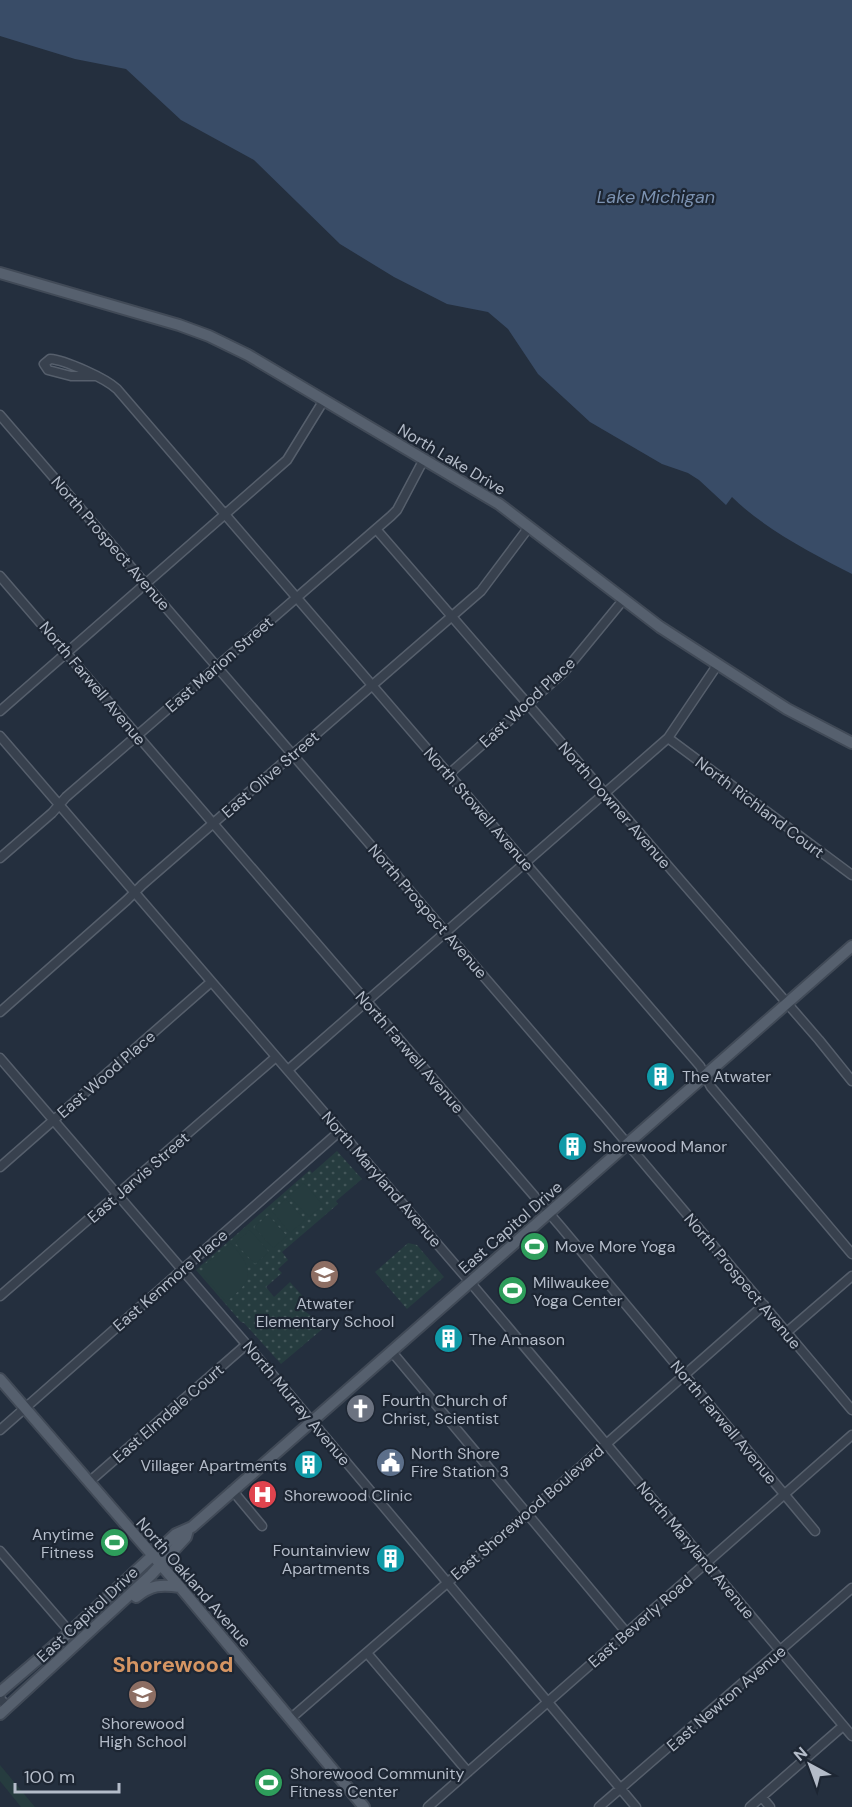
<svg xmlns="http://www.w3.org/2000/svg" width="852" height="1807" viewBox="0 0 852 1807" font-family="'DM Sans',sans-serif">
	<defs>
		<pattern id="grass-dots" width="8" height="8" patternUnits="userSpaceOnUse" patternTransform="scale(1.5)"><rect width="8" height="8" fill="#263c3f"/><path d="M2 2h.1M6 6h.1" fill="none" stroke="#435659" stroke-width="1.8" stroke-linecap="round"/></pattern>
	</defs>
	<rect width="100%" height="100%" fill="#242f3e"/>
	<path fill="url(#grass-dots)" d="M337 1151 362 1179 336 1201 338 1204 282 1252 288 1260 278 1269 282 1273 266 1287 274 1297 290 1282 306 1300 300 1308 326 1326 281 1364 244 1323 241 1322 196 1270 310 1170 312 1173Z
		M408 1243 417 1245 444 1277 407 1309 375 1272Z"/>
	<path fill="#263c3f" d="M304 1183 323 1205 309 1217 289 1196Z
		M286 1199 305 1220 290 1233 272 1211Z
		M268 1215 287 1236 273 1248 254 1227Z
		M250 1230 269 1252 255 1264 235 1243Z
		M231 1243C254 1270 255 1280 226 1302L204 1276V1265Z
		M0 1765 35 1807H21L0 1781Z"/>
	<path fill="#394c67" d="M0 0H852V574C813 554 763 528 732 497L726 505 699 480 688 473 662 464 590 422 538 374 508 329 488 312 447 304 394 277 340 244 254 160 181 120 126 69 75 59 0 36Z"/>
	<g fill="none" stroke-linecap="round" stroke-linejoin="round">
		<defs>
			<path id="minor" d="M94 376H71L48 370 44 364 50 359C65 360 105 378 117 389L700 1066 711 1087 852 1254
				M0 415 604 1116 852 1410
				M376 529 819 1040 852 1081
				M0 576 561 1227 815 1531
				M0 711 287 460 324 400
				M0 736 470 1282 852 1736
				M668 738 852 875
				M449 774 564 672 624 599
				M0 858 52 813 66 797 391 516 397 510 424 459
				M0 1012 127 900 142 885 481 591 529 527
				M0 1058 284 1388 636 1807
				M288 1070 668 738 718 664
				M0 1167 211 982
				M0 1296 276 1057
				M787 1332 852 1276
				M392 1352 626 1632
				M0 1430 340 1131
				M89 1482 247 1344
				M232 1490 262 1526
				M0 1551 70 1632
				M367 1653 468 1772
				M0 1698 7 1707
				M290 1719 528 1513 764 1305
				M762 1797 770 1807
				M428 1807 852 1435
				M599 1807 852 1588
				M750 1807 843 1726"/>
			<path id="major" d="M0 273 179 325 209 336 248 355 499 504 660 627 787 709 852 743
				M0 1379 180 1587 364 1807
				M136 1597C151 1585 161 1584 180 1587
				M0 1692 70 1632 176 1534 192 1527 852 946
				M0 1714 151 1575 186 1537 188 1530"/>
		</defs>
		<use href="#minor" stroke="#565f6c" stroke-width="11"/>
		<use href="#major" stroke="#414a57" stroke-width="14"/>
		<use href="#minor" stroke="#38414e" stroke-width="8"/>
		<use href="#major" stroke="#56606e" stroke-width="10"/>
	</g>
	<defs>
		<symbol id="building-disc" viewBox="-11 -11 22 22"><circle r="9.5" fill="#0f9aa8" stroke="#1d2633"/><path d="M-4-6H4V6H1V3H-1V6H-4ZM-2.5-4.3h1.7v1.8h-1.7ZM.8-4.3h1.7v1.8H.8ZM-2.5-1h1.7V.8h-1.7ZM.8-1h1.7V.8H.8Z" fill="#fff"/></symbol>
		<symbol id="stadium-disc" viewBox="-11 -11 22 22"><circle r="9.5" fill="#2e9e5b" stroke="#1d2633"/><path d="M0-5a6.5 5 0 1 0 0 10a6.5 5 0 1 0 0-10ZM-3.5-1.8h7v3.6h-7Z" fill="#fff"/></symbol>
		<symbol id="school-disc" viewBox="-11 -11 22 22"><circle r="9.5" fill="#8d6e63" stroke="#1d2633"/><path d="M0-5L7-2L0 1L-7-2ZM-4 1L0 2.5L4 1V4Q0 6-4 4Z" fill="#fff"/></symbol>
		<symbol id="church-disc" viewBox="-11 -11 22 22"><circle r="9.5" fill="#6b7280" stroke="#1d2633"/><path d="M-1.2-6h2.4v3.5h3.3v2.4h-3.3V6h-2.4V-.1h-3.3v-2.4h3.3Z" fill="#fff"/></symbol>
		<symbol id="civic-disc" viewBox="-11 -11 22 22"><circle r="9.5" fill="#5c6f8a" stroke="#1d2633"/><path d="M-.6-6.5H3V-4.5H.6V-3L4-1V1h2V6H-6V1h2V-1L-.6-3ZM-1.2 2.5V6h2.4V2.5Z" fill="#fff"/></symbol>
		<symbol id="hospital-disc" viewBox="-11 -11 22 22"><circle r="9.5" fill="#e0444e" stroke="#1d2633"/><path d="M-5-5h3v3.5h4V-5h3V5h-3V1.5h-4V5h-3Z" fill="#fff"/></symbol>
	</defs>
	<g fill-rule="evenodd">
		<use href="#building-disc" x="644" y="1060" width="33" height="33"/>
		<use href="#building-disc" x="556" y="1130" width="33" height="33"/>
		<use href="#stadium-disc" x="518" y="1230" width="33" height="33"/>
		<use href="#school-disc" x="308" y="1258" width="33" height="33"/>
		<use href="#stadium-disc" x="496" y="1274" width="33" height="33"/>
		<use href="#building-disc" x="432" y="1322" width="33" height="33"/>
		<use href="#church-disc" x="344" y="1392" width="33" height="33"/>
		<use href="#civic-disc" x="374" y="1446" width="33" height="33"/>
		<use href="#building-disc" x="292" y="1448" width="33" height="33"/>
		<use href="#hospital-disc" x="246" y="1478" width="33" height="33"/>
		<use href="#stadium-disc" x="98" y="1526" width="33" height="33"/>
		<use href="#building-disc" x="374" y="1542" width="33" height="33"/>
		<use href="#school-disc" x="126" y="1678" width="33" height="33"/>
		<use href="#stadium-disc" x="252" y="1766" width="33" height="33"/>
	</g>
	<g text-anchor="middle" stroke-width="4.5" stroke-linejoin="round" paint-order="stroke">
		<g font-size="16" fill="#b4bcc9" stroke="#1d2633">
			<text transform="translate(452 459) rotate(31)" y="6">North Lake Drive</text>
			<text transform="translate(111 543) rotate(49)" y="6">North Prospect Avenue</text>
			<text transform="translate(219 664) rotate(-41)" y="6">East Marion Street</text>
			<text transform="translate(93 683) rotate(50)" y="6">North Farwell Avenue</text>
			<text transform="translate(527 702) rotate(-43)" y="6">East Wood Place</text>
			<text transform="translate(270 774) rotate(-41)" y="6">East Olive Street</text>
			<text transform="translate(615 805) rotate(49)" y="6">North Downer Avenue</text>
			<text transform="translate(760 807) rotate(37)" y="6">North Richland Court</text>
			<text transform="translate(479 809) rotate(49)" y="6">North Stowell Avenue</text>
			<text transform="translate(428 911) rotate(49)" y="6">North Prospect Avenue</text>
			<text transform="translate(410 1052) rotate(49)" y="6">North Farwell Avenue</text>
			<text transform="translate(106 1074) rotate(-41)" y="6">East Wood Place</text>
			<text transform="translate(138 1177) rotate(-41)" y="6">East Jarvis Street</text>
			<text transform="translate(382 1179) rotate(49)" y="6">North Maryland Avenue</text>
			<text transform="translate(510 1227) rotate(-41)" y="6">East Capitol Drive</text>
			<text transform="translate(170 1280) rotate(-41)" y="6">East Kenmore Place</text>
			<text transform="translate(743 1281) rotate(50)" y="6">North Prospect Avenue</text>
			<text transform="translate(297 1403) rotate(50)" y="6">North Murray Avenue</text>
			<text transform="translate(168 1413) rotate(-41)" y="6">East Elmdale Court</text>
			<text transform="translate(724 1422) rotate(50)" y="6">North Farwell Avenue</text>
			<text transform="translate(527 1512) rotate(-41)" y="6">East Shorewood Boulevard</text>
			<text transform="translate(696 1550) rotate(50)" y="6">North Maryland Avenue</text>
			<text transform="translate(194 1582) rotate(49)" y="6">North Oakland Avenue</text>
			<text transform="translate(87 1614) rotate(-43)" y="6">East Capitol Drive</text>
			<text transform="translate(640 1621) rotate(-41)" y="6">East Beverly Road</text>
			<text transform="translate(726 1698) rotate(-41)" y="6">East Newton Avenue</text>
		</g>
		<g font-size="16" fill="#b4bcc9" stroke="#1d2633" text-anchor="start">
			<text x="682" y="1082">The Atwater</text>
			<text x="593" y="1152">Shorewood Manor</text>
			<text x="555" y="1252">Move More Yoga</text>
			<text x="533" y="1288">Milwaukee<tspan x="533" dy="18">Yoga Center</tspan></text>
			<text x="325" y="1309" text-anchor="middle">Atwater<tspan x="325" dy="18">Elementary School</tspan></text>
			<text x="469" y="1345">The Annason</text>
			<text x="382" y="1406">Fourth Church of<tspan x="382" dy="18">Christ, Scientist</tspan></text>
			<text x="411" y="1459">North Shore<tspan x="411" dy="18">Fire Station 3</tspan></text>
			<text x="287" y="1471" text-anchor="end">Villager Apartments</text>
			<text x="284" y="1501">Shorewood Clinic</text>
			<text x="94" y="1540" text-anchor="end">Anytime<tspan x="94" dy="18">Fitness</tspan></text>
			<text x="370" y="1556" text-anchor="end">Fountainview<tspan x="370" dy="18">Apartments</tspan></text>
			<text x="143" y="1729" text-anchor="middle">Shorewood<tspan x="143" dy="18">High School</tspan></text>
			<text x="290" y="1779">Shorewood Community<tspan x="290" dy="18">Fitness Center</tspan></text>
		</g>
		<g font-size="18" font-style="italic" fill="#7c92b1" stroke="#1d2633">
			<text x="656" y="203">Lake Michigan</text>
		</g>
		<g font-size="22" font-weight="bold" fill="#d59563" stroke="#1d2633">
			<text x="173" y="1672">Shorewood</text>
		</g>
	</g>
	<g transform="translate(810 1765) rotate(319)" stroke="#1d2633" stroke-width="4.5" paint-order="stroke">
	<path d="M0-4.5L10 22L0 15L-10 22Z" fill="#b4bcc9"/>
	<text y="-9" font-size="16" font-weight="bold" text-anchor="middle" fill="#b4bcc9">N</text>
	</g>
	<path d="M15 1783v9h104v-9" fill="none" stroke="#b4bcc9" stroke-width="3"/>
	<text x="24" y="1783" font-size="18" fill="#b4bcc9" stroke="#1d2633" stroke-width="4.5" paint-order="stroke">100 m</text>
</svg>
